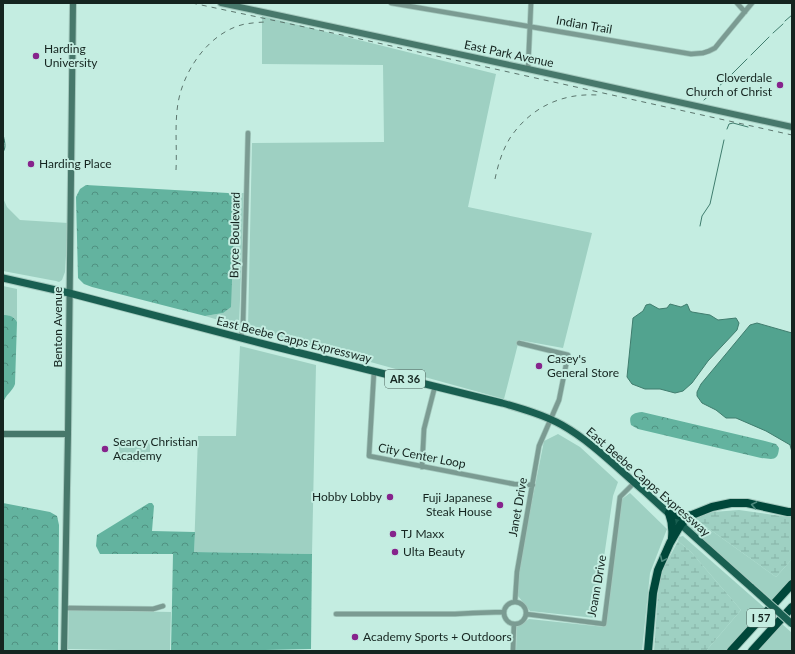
<svg xmlns="http://www.w3.org/2000/svg" width="795" height="654" viewBox="0 0 795 654" font-family="Lato,sans-serif">
	<defs>
		<pattern id="forest-crowns" width="20" height="18" patternUnits="userSpaceOnUse"><rect width="20" height="18" fill="#63b39f"/><path d="M2 6a3 3 0 1 1 6 0M12 15a3 3 0 1 1 6 0" fill="none" stroke="#509181"/></pattern>
		<pattern id="wetland-marsh" width="20" height="14" patternUnits="userSpaceOnUse"><rect width="20" height="14" fill="#9ed0c2"/><path d="M1 5h8M5 5V1M11 12h8M15 12V8" fill="none" stroke="#87b2a6"/></pattern>
		<pattern id="park-crowns" width="20" height="18" patternUnits="userSpaceOnUse"><rect width="20" height="18" fill="#9ed0c2"/><path d="M2 6a3 3 0 1 1 6 0M12 15a3 3 0 1 1 6 0" fill="none" stroke="#87b2a6"/></pattern>
	</defs>
	<rect width="100%" height="100%" fill="#c4ede1"/>
	<path fill="#9ed0c2" d="M262 16 496 74 468 207 592 233 563 348 519 340 504 399 248 328 252 143 384 142 383 65 262 64Z
		M228 193H244L239 326 205 316 223 313 234 196Z
		M3 198 7 207 20 220 68 223 65 272 62 280 59 282 56 281 3 271Z
		M3 286 17 289V322C15 317 9 315 3 315Z
		M240 346 316 365 312 554 194 552 198 436H236Z
		M558 434 580 447 618 482 613 496 595 618 530 611 518 596V571L544 441Z
		M630 493 667 529 650 573 642 651H516L517 627 529 619 605 627 622 499Z
		M694 518 776 577 792 559V580L773 601 689 527 690 522Z
		M683 536 684 537 766 609 727 651H706L741 610 691 552 678 541 679 537Z
		M69 610 171 612 170 651 68 649Z
		M781 623 792 633V651H757Z"/>
	<path fill="url(#forest-crowns)" d="M86 185 228 193 234 196 235 203 231 307 223 313 205 316 92 287 84 284 78 278 76 197 80 189Z
		M3 315C9 315 14 316 17 322L15 384C13 391 5 395 3 403Z
		M642 412 765 441 776 444 779 448C778 462 772 459 761 458L638 429 631 425C628 415 633 413 642 412Z
		M3 503 50 512 57 516 59 525 58 651H3Z
		M149 503H152L154 506 152 531 195 532 194 552 312 554 311 649 212 651H171L173 554H100L96 546 97 535Z"/>
	<path fill="url(#wetland-marsh)" d="M739 510 781 516 792 517V559L776 577 694 518 713 512Z
		M678 541 691 552 741 610 706 651H654L658 594 660 581 663 569Z"/>
	<path fill="url(#park-crowns)" d="M119 440 150 441V462H119Z"/>
	<path fill="#52a38f" stroke="#407d6e" d="M650 304 659 309 667 308 670 304 681 307 687 304 688 306 690 311 692 312 710 315 718 320 736 318 739 323 737 330 708 361 692 383 683 391 675 393 660 389H645L632 384 627 377 633 318 643 311 646 305Z
		M757 323 792 333V446L766 431 736 418H726L716 410 702 403 697 396V392L701 384 750 325Z"/>
	<g fill="none" stroke-linecap="round" stroke-linejoin="round">
		<path stroke="#407d6e" stroke-width="1" d="M785 21 792 15
			M773 33 783 24
			M751 55 769 37
			M731 75 747 59
			M704 100 729 77
			M727 129 729 124 733 123 748 127
			M3 134C4 140 7 147 3 152
			M700 226 702 216 710 204 724 140
			M790 445 792 452"/>
		<defs>
			<path id="street" d="M391 3 691 54 703 53 709 51 715 48 719 43 752 3
				M737 3 745 12
				M528 69 531 3
				M241 338 243 325 248 133
				M374 371 369 456 514 484 533 485
				M422 467 424 429 435 386
				M504 613a11 11 0 1 1 22 0a11 11 0 1 1-22 0Z
				M515 602 517 572 539 446 559 400 568 355 519 343
				M65 608 153 609 163 606
				M336 614H455L473 613 503 612
				M526 614 604 624 620 497 634 483
				M513 651 514 624"/>
			<path id="secondary" d="M221 3 528 69 792 127
				M3 434H68
				M64 651 68 434 73 3"/>
			<path id="primary" d="M3 278 69 293 272 346 502 403C523 409 544 415 562 425 592 442 617 468 643 490 679 523 716 556 752 588"/>
			<path id="highway" d="M669 513C672 521 673 529 672 538
				M669 513 685 517 691 515
				M648 651 653 593 658 570 670 543 681 524 692 515 712 507 731 503H747L788 512H792
				M731 651 792 584
				M752 651 792 607"/>
		</defs>
		<use href="#street" stroke="#a4c9be" stroke-width="6"/>
		<use href="#secondary" stroke="#a4c9be" stroke-width="8"/>
		<use href="#primary" stroke="#a4c9be" stroke-width="9"/>
		<use href="#highway" stroke="#a4c9be" stroke-width="10"/>
		<use href="#street" stroke="#7b9b92" stroke-width="4.5"/>
		<use href="#secondary" stroke="#47786b" stroke-width="6"/>
		<use href="#primary" stroke="#195f51" stroke-width="7"/>
		<use href="#highway" stroke="#00473a" stroke-width="8"/>
		<path stroke="#5c766e" stroke-width="1" stroke-dasharray="5 5" stroke-linecap="butt" d="M192 3 342 35 792 135
			M176 170C177 150 175 130 177 111 180 74 208 32 245 24 252 23 260 22 267 22
			M495 179C498 165 502 151 510 138 530 108 561 93 597 95"/>
		<defs>
			<path id="primary-bridge" d="M752 588 792 624"/>
		</defs>
		<use href="#primary-bridge" stroke="#a4c9be" stroke-width="9" stroke-linecap="butt"/>
		<use href="#primary-bridge" stroke="#195f51" stroke-width="7"/>
	</g>
	<defs><path id="oneway-chevron" d="M-2-3.5L2.5 0L-2 3.5" fill="none" stroke-width="1.6" stroke-linecap="round" stroke-linejoin="round"/></defs>
	<g stroke="#4e897d">
		<use href="#oneway-chevron" transform="translate(754 505) rotate(-169)"/>
		<use href="#oneway-chevron" transform="translate(663 559) rotate(114)"/>
	</g>
	<g fill="#86238c" stroke="#c4ede1" stroke-width="1.5">
		<circle cx="36" cy="56" r="4"/>
		<circle cx="780" cy="85" r="4"/>
		<circle cx="31" cy="164" r="4"/>
		<circle cx="539" cy="366" r="4"/>
		<circle cx="105" cy="449" r="4"/>
		<circle cx="390" cy="497" r="4"/>
		<circle cx="500" cy="505" r="4"/>
		<circle cx="393" cy="534" r="4"/>
		<circle cx="395" cy="552" r="4"/>
		<circle cx="355" cy="637" r="4"/>
	</g>
	<g text-anchor="middle" stroke-width="4" stroke-linejoin="round" paint-order="stroke">
		<g fill="#c4ede1" stroke="#4a615a" stroke-width="1">
			<rect x="385" y="370" width="40" height="18" rx="3"/>
			<rect x="747" y="609" width="28" height="18" rx="3"/>
		</g>
		<g font-size="11" font-weight="bold" fill="#152520">
			<text x="405" y="383">AR 36</text>
			<text x="761" y="622">I 57</text>
		</g>
		<g font-size="12" fill="#152520" stroke="#c4ede1">
			<text transform="translate(584 25) rotate(10)" y="4">Indian Trail</text>
			<text transform="translate(509 54) rotate(12)" y="4">East Park Avenue</text>
			<text transform="translate(235 235) rotate(-89)" y="4">Bryce Boulevard</text>
			<text transform="translate(58 327) rotate(-90)" y="4">Benton Avenue</text>
			<text transform="translate(294 340) rotate(14)" y="4">East Beebe Capps Expressway</text>
			<text transform="translate(422 456) rotate(11)" y="4">City Center Loop</text>
			<text transform="translate(648 482) rotate(41)" y="4">East Beebe Capps Expressway</text>
			<text transform="translate(518 507) rotate(-80)" y="4">Janet Drive</text>
			<text transform="translate(597 586) rotate(-80)" y="4">Joann Drive</text>
		</g>
		<g font-size="12" fill="#152520" stroke="#c4ede1" text-anchor="start">
			<text x="44" y="53">Harding<tspan x="44" dy="14">University</tspan></text>
			<text x="772" y="82" text-anchor="end">Cloverdale<tspan x="772" dy="14">Church of Christ</tspan></text>
			<text x="39" y="168">Harding Place</text>
			<text x="547" y="363">Casey's<tspan x="547" dy="14">General Store</tspan></text>
			<text x="113" y="446">Searcy Christian<tspan x="113" dy="14">Academy</tspan></text>
			<text x="382" y="501" text-anchor="end">Hobby Lobby</text>
			<text x="492" y="502" text-anchor="end">Fuji Japanese<tspan x="492" dy="14">Steak House</tspan></text>
			<text x="401" y="538">TJ Maxx</text>
			<text x="403" y="556">Ulta Beauty</text>
			<text x="363" y="641">Academy Sports + Outdoors</text>
		</g>
	</g>
	<rect width="795" height="654" fill="none" stroke="#152520" stroke-width="8"/>
</svg>
